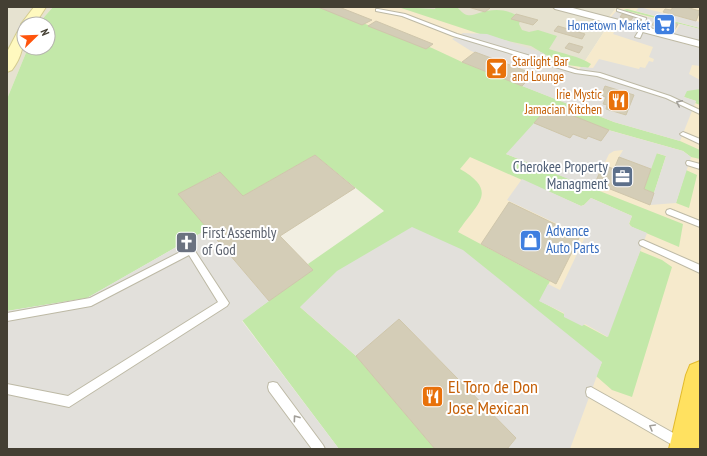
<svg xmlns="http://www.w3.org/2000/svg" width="707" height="456" viewBox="0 0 707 456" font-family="'PT Sans Narrow',sans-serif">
	<rect width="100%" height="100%" fill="#f2efe2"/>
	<path fill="#e6e2d0" d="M7 7H53L38 24H24V48H28L7 99Z
		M402 7H617L605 22 609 24 581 67Z"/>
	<path fill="#f6eacc" d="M303 7H402L581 67 609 24 604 23 617 7H700V449H398L281 307 401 222Z"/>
	<path fill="#c3e8a9" d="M53 7H318L432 48 462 62 614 122 680 141 700 150V159L691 157 683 151 573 120 506 154 683 224 679 247 632 227 629 224 632 216 591 198 584 205 581 206 470 157 460 169C500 192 476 204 458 232L550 281 540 301 607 337 640 251 662 260 672 267 632 397 612 390 596 376 602 362 300 307 356 356 435 449H339L242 320 312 270 308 264 384 211 315 155 243 196 219 172 179 194 208 229 87 298 7 311V99L28 48H48V24H38Z
		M398 7 435 9 436 7H457C460 10 463 14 467 15 472 16 475 14 479 13 495 8 508 9 521 18L519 24 522 30 529 32 538 30 557 36 549 49C563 54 579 56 591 64L588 68 568 65 551 58 531 46 486 36Z
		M627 9 700 28V29L623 10Z
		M691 89H700V105L695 103 696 101 684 97 686 91Z
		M656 153 666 156 654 193 644 189Z
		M686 170 697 175 689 208 676 203Z"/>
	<path fill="#e2e0db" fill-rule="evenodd" d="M639 7 700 22V28L636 11Z
		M618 9 656 19 653 25 676 32 680 24 700 29V41L610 18Z
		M618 26 700 48V66L692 65 689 74 700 80V89L687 91 684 97 696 101 680 141 614 122 522 86 534 74 471 51 452 39 463 33 487 34 543 53 550 59 579 69 581 67 593 68 599 59 639 69 640 67 645 68 649 61 653 62 654 59 649 57 653 47 613 34ZM606 86 625 115 606 109 607 105 603 103 606 97 601 96Z
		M534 123 570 138 573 134 586 139 588 136 608 130 683 151 691 157 676 203 650 205 666 156 657 153 651 169 619 157 623 150 614 151 609 154 595 183 591 188 506 154Z
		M522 179 581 206 584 205 591 198 632 216 629 223 630 226 647 233 608 337 585 324 582 326 564 317V313L539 301 548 284 560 290 585 237 507 200Z
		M412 227 463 250 602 362 570 449H507L516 438 400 320 356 356 300 307 337 271Z
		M208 229 269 301 242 321 339 449H7V311L87 298Z"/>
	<path fill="#d4cdb7" stroke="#cfc6ab" d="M318 7H339L372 20 362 25Z
		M468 7H488L490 8 485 12Z
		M673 7H686L700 11 696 21 663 12 665 9 671 10Z
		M623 13 634 16 631 20 620 17Z
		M516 14 538 20 533 25 511 19Z
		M656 19 678 24 674 31 652 25Z
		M376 21 433 44 426 49 368 26Z
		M558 26 585 34 582 39 554 31Z
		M569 43 583 47 579 53 565 48Z
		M475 52 534 74 522 86 462 62Z
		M605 86 634 95 626 115 606 109 607 105 603 104 606 97 601 96Z
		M549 106 609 130 601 141 588 136 586 139 573 134 570 138 534 123Z
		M315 155 355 188 280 236 313 270 269 301 178 194 220 172 243 196Z
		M619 157 651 169 644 189 654 193 650 205 595 183 603 165 614 169Z
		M509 202 580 236 556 284 481 244Z
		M399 319 516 438 507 449H435L356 356Z"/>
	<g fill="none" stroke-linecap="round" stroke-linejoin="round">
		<defs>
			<path id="lane" d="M378 9 405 14 457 34 578 70 600 73 670 96 700 110V114L666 98 597 76 575 73 453 36 402 16 376 11V9Z
				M617 9 646 18 644 29 640 38 635 37 640 29 642 19 617 11Z
				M683 132 700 139V144L681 135 680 134Z
				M687 161H689L700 164V169L687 165 686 163Z
				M670 209 700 221V227L667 214 666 212 667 210Z
				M643 240 700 265V273L640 245 639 243 640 241Z
				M190 247 193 248 227 300 229 303 227 306 69 407 7 394V384L68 396 218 302 189 255 91 306 7 321V313L90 298Z
				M273 382 277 383 323 445 325 449H312L269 391 268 387 269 383Z
				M591 387 684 439 686 443 684 447 680 449 676 447 587 396 586 392 587 388Z"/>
			<path id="street" d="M553 7H569L700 41V47L555 9Z"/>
			<path id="secondary" d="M34 7H46L35 24H24L23 27 21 24Z
				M24 28C24 44 22 57 12 70L7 72V52L19 29Z"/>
			<path id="highway" d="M700 361V449H669L686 375 690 365Z"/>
		</defs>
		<use href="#lane" stroke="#bdb9a5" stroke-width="2"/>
		<use href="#street" stroke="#bdb9a5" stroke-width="2"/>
		<use href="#secondary" stroke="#d4cc90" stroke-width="2"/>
		<use href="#highway" stroke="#e2ba2c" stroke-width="2"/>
		<use href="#lane" fill="#fff" fill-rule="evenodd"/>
		<use href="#street" fill="#fff" fill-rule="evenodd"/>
		<use href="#secondary" fill="#fff9bf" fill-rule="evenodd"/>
		<use href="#highway" fill="#ffe160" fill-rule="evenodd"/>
	</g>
	<defs><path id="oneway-chevron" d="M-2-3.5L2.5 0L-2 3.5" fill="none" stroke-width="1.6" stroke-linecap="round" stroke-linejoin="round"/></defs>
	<g stroke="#a29f99">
		<use href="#oneway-chevron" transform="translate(679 103) rotate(-154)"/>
		<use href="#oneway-chevron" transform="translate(296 418) rotate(-126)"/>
		<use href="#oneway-chevron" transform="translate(652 427) rotate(-150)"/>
	</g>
	<defs>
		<symbol id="supermarket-square" viewBox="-11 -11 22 22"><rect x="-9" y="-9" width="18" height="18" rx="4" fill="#3f7fe0" stroke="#fff"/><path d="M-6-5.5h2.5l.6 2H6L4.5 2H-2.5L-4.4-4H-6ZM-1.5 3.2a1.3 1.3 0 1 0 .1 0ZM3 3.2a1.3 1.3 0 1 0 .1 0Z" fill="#fff"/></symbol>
		<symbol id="bar-square" viewBox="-11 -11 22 22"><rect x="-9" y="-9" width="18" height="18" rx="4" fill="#e8710a" stroke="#fff"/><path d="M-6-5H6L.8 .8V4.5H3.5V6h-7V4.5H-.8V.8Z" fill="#fff"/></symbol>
		<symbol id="restaurant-square" viewBox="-11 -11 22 22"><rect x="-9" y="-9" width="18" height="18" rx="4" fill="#e8710a" stroke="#fff"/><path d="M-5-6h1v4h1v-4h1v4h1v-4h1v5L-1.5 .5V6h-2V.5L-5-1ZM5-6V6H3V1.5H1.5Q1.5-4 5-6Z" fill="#fff"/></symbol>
		<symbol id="office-square" viewBox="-11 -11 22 22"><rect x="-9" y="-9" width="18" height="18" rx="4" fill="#5c6f8a" stroke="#fff"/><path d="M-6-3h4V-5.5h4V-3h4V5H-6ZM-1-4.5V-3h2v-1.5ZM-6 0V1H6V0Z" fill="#fff"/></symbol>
		<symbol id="shop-square" viewBox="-11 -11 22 22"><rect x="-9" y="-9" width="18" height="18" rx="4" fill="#3f7fe0" stroke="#fff"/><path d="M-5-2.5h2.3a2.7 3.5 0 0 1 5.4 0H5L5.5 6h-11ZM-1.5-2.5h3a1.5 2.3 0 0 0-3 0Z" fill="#fff"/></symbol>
		<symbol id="church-square" viewBox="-11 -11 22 22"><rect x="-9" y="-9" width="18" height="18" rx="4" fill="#6b7280" stroke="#fff"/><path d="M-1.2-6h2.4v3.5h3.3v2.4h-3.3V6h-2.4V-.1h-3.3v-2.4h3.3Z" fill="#fff"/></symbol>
	</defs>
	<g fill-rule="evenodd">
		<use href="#supermarket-square" x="652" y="12" width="25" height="25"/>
		<use href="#bar-square" x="484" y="56" width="25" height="25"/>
		<use href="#restaurant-square" x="606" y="88" width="25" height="25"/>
		<use href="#office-square" x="610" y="164" width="25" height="25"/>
		<use href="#shop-square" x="518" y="228" width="25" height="25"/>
		<use href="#church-square" x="174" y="230" width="25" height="25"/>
		<use href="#restaurant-square" x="420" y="384" width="25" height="25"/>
	</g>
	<g text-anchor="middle" stroke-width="4" stroke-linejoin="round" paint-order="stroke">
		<g font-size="13" fill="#366cbe" stroke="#fff" text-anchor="end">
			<text x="650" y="30">Hometown Market</text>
		</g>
		<g font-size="13" fill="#c56008" stroke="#fff" text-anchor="start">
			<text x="512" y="66">Starlight Bar<tspan x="512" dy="15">and Lounge</tspan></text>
			<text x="602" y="99" text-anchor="end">Irie Mystic<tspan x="602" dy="15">Jamacian Kitchen</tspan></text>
		</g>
		<g font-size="15" fill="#4e5e75" stroke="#fff" text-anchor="end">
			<text x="608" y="172">Cherokee Property<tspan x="608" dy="17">Managment</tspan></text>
		</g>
		<g font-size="15" fill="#366cbe" stroke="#fff" text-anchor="start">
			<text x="546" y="236">Advance<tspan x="546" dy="17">Auto Parts</tspan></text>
		</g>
		<g font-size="15" fill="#5b616d" stroke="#fff" text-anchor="start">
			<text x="202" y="238">First Assembly<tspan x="202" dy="17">of God</tspan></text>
		</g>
		<g font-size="18" fill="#c56008" stroke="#fff" text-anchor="start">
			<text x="448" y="393">El Toro de Don<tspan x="448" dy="21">Jose Mexican</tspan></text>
		</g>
	</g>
	<rect width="707" height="456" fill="none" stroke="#443f33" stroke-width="16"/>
	<g transform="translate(36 36) rotate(67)"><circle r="19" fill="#ffffff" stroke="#b4b2ad"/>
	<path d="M0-3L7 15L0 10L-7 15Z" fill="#ff540c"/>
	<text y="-6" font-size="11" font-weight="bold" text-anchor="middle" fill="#443f33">N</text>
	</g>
</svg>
